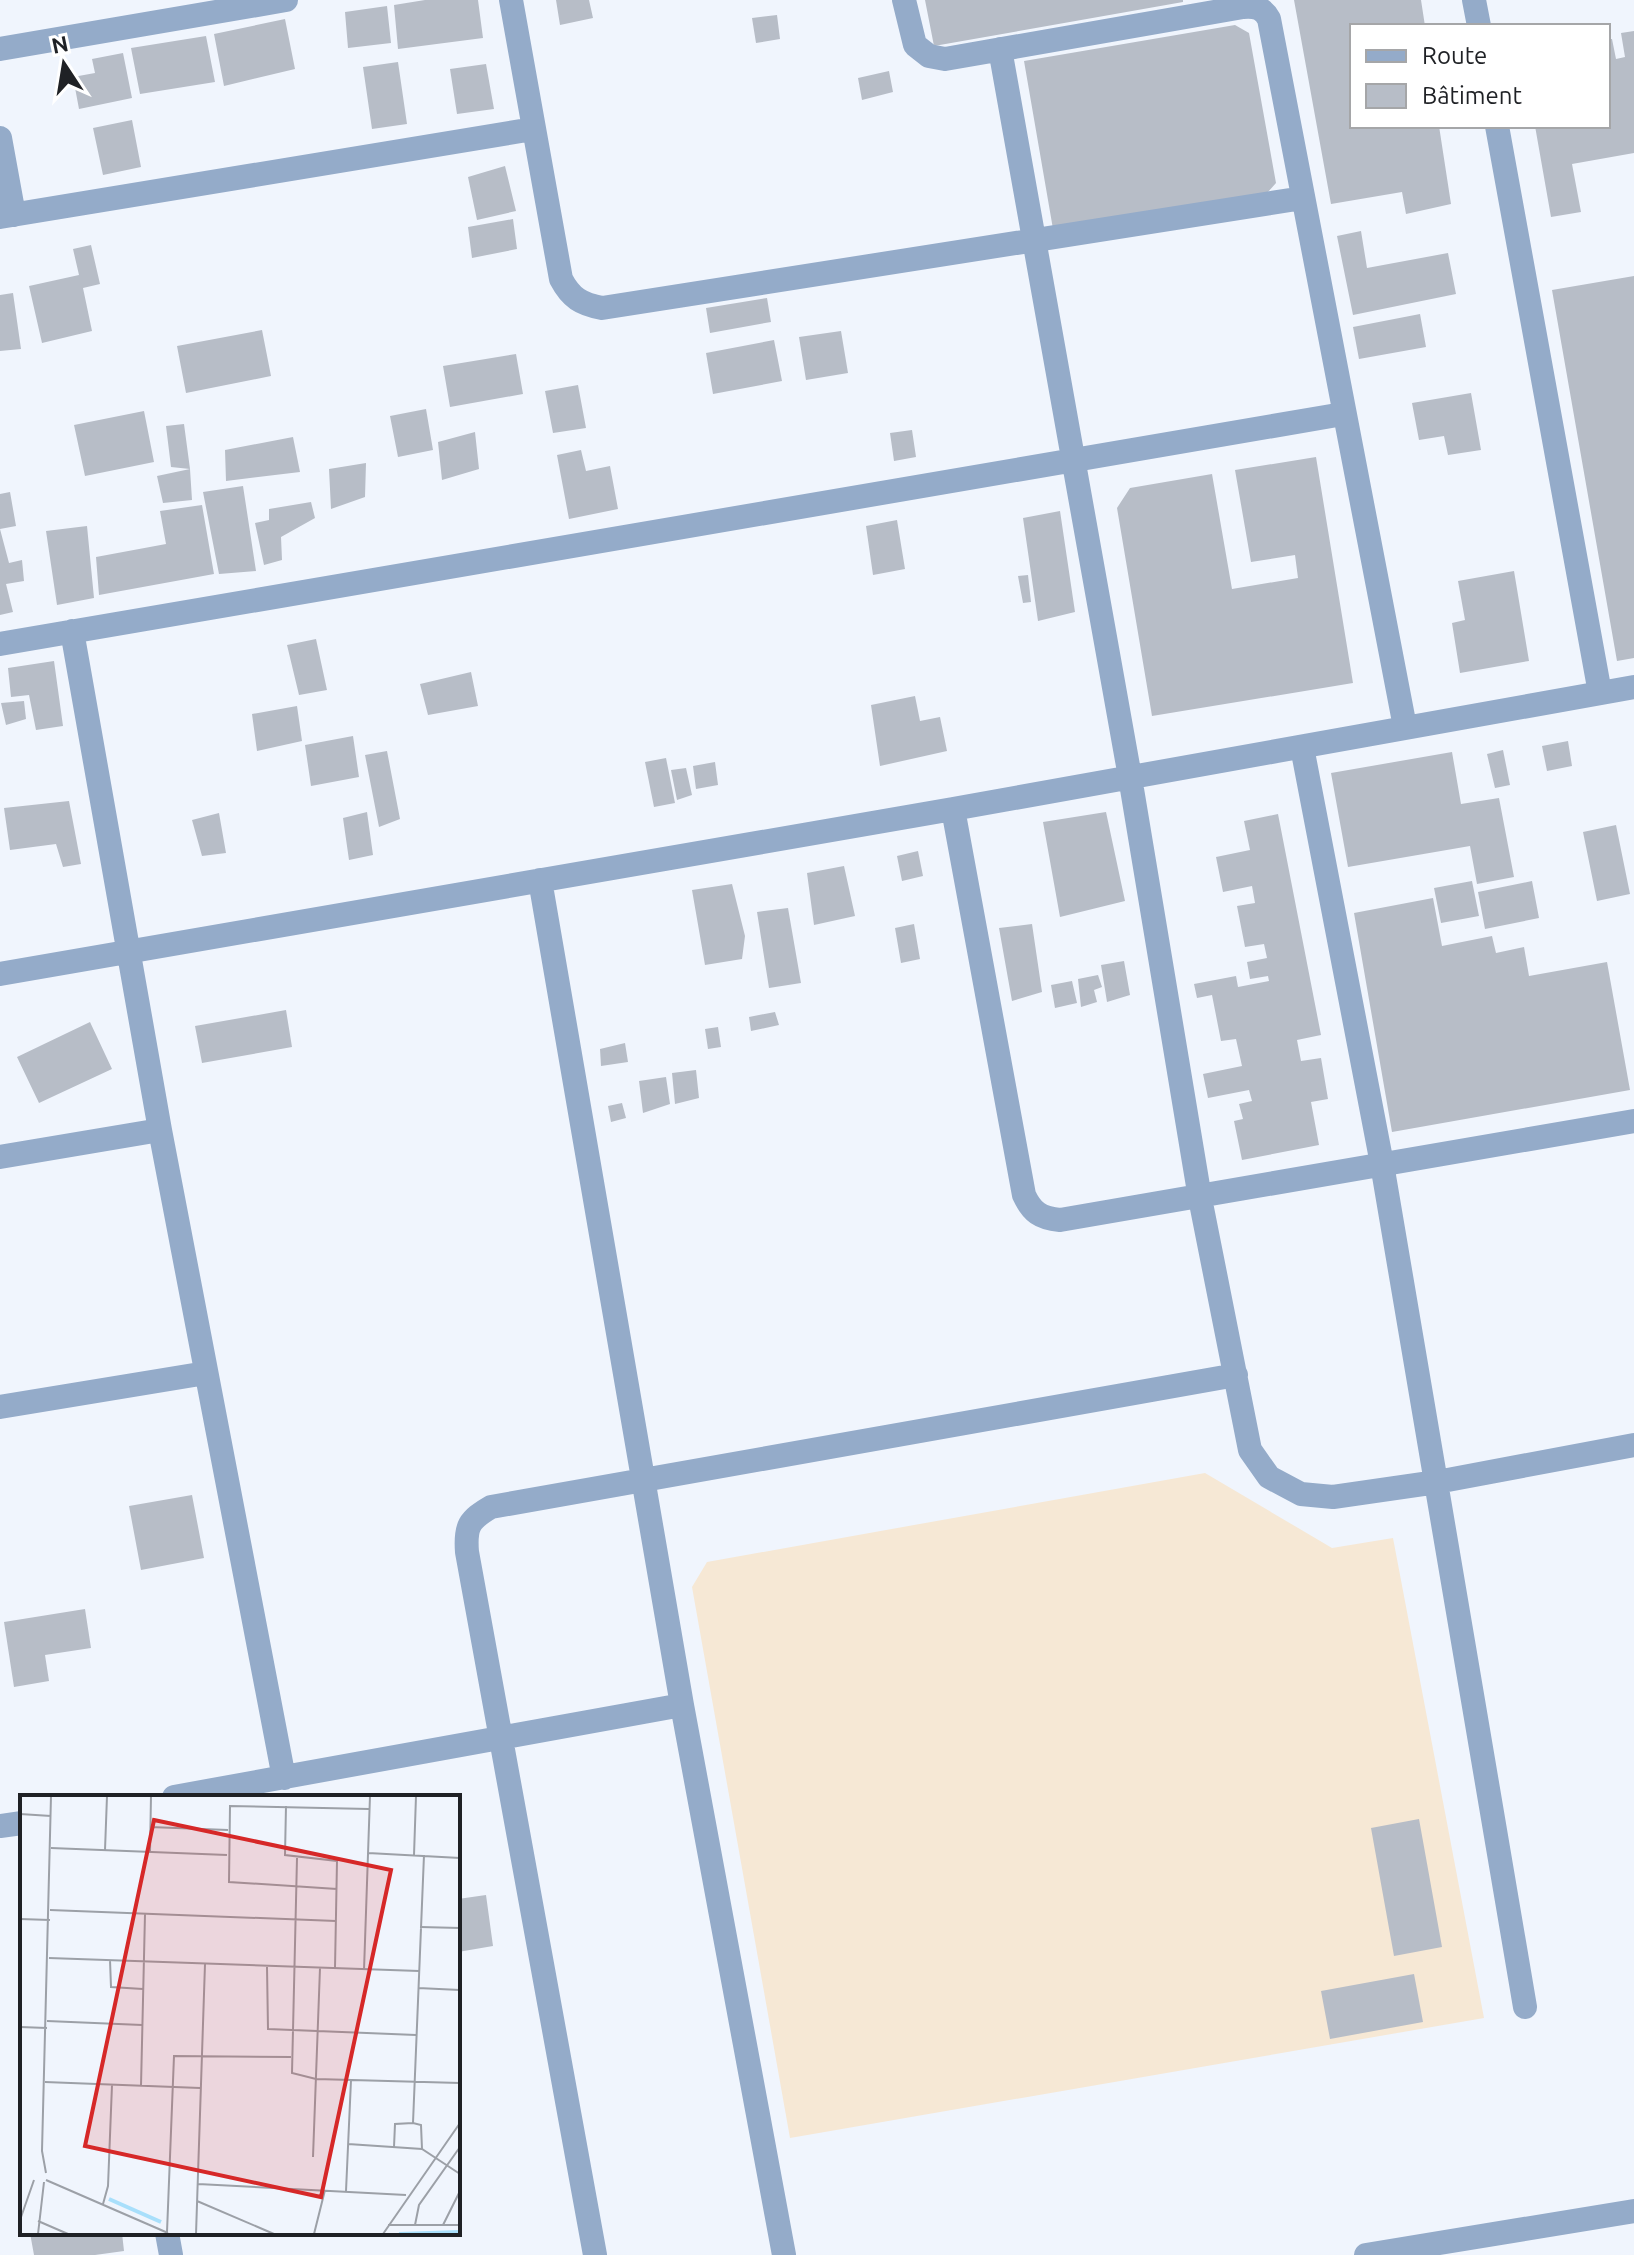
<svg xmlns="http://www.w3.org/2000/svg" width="1634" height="2255" viewBox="0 0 1634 2255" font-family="Ubuntu,sans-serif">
	<rect width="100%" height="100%" fill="#f0f5fd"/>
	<path fill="#f6e8d5" d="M1205 1473 1332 1548 1393 1538 1484 2018 790 2138 692 1587 707 1562Z"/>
	<path fill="#b7bdc7" d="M425 0H478L483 38 398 49 394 5Z
		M556 0H589L593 18 560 25Z
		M925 0H1183V2L934 46Z
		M1294 0H1421L1425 26H1352V126H1439L1451 204 1406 214 1402 192 1331 204Z
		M387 6 391 43 348 48 345 12Z
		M777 15 780 39 756 43 752 18Z
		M285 19 295 69 224 86 214 34Z
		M1235 25 1249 33 1276 183 1267 193 1053 229 1024 61Z
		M1634 31V153L1572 164 1581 212 1551 217 1535 126H1608V39H1612L1616 59 1625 57 1621 33Z
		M206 36 215 82 140 94 131 48Z
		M123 53 132 98 79 109 73 77 95 73 92 59Z
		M398 62 407 124 372 129 363 67Z
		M486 64 494 109 457 114 450 69Z
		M889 71 893 92 862 100 858 78Z
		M132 120 141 167 103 175 93 128Z
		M505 166 516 211 477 220 468 177Z
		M513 219 517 249 472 258 468 227Z
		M1361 231 1367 268 1448 253 1456 294 1353 315 1337 236Z
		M91 245 100 284 83 288 92 331 42 343 29 286 79 275 73 249Z
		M1634 276V658L1617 661 1552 290Z
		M13 293 21 349 0 351V295Z
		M767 298 771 322 710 333 706 308Z
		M1420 314 1426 347 1359 359 1353 327Z
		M262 330 271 376 186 393 177 346Z
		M841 331 848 373 806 380 799 337Z
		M774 340 782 381 713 394 706 353Z
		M516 354 523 394 450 407 443 366Z
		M578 385 586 428 553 433 545 391Z
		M1471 393 1481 450 1448 455 1444 436 1419 440 1412 403Z
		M426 409 433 450 398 457 390 416Z
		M144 411 154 462 85 476 74 425Z
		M184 424 190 469 171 467 166 426Z
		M912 430 916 457 894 461 890 433Z
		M475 432 479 469 442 480 438 442Z
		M293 437 300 472 226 481 225 450Z
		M581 450 586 471 610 466 618 509 569 519 557 455Z
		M1316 457 1353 683 1152 716 1117 508 1130 488 1212 474 1232 589 1298 578 1295 555 1251 562 1235 470Z
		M366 463 365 497 331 509 329 469Z
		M190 469 192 500 163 503 157 476Z
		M243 486 256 571 219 574 203 492Z
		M10 492 16 526 0 529V494Z
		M311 502 315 518 281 537 282 560 264 565 255 523 269 520V509Z
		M202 505 214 574 99 595 96 557 166 544 160 511Z
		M1060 511 1075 612 1038 621 1023 518Z
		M897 520 905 569 873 575 866 526Z
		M87 526 94 598 57 605 46 531Z
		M0 529 9 563 22 560 24 581 6 584 13 612 0 615Z
		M1514 571 1529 661 1460 673 1452 623 1465 620 1458 581Z
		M1028 575 1031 602 1023 603 1018 576Z
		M316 639 327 690 299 695 287 645Z
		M54 661 63 726 36 730 29 695 11 697 8 668Z
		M471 672 478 706 428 715 420 684Z
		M915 696 920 721 940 717 947 751 880 766 871 705Z
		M24 701 26 719 6 725 1 703Z
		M297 706 302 741 257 751 252 714Z
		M353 736 359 777 311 786 305 745Z
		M1568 741 1572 766 1547 771 1542 746Z
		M1503 750 1510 785 1495 788 1487 754Z
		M387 751 400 819 379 827 365 755Z
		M1452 752 1461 804 1499 798 1514 877 1477 884 1470 846 1348 867 1331 773Z
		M666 758 675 803 654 807 645 762Z
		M715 762 718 785 696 789 693 766Z
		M686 768 692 795 677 800 671 770Z
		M69 801 81 864 63 867 56 844 10 850 4 808Z
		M367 812 373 855 349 860 343 818Z
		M1106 812 1125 901 1060 917 1043 822Z
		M219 813 226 853 202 856 192 820Z
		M1278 814 1321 1035 1297 1040 1301 1061 1321 1058 1328 1099 1311 1102 1319 1145 1242 1160 1234 1121 1243 1119 1239 1104 1252 1101 1249 1090 1208 1098 1203 1074 1242 1066 1236 1039 1221 1041 1212 995 1197 998 1194 984 1236 976 1238 987 1269 981 1268 976 1250 979 1247 962 1267 958 1264 944 1245 947 1237 906 1255 903 1252 886 1223 892 1216 857 1250 850 1244 821Z
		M1616 825 1630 894 1597 901 1583 832Z
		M918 851 923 876 902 881 897 856Z
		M844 866 855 916 814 925 807 873Z
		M1472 881 1479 916 1441 923 1434 888Z
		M1532 881 1539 918 1485 929 1478 892Z
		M732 884 745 936 742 959 705 965 692 890Z
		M1433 898 1442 946 1492 936 1496 953 1524 947 1529 976 1607 962 1630 1090 1392 1132 1354 913Z
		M788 908 801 983 769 988 757 912Z
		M914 924 920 959 901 963 895 928Z
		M1032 924 1042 992 1012 1001 999 928Z
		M1124 961 1130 995 1107 1002 1101 965Z
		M1098 975 1102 987 1094 990 1097 1002 1081 1007 1078 979Z
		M1072 981 1077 1003 1055 1008 1051 985Z
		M286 1010 292 1047 202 1063 195 1026Z
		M775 1012 779 1025 751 1031 749 1017Z
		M90 1022 112 1069 39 1103 17 1057Z
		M718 1027 721 1047 708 1049 705 1029Z
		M625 1043 628 1062 601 1066 600 1049Z
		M696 1070 699 1098 675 1104 672 1073Z
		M666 1077 670 1104 643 1113 639 1081Z
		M622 1103 626 1118 611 1122 608 1106Z
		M192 1495 204 1558 141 1570 129 1506Z
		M85 1609 91 1648 45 1655 49 1681 14 1687 4 1622Z
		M1419 1819 1442 1947 1394 1956 1371 1828Z
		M486 1895 493 1946 458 1952V1899Z
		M1414 1974 1423 2022 1330 2039 1321 1991Z
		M30 2233H122L124 2251 95 2255H34Z"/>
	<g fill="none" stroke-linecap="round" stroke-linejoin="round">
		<path stroke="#94abc9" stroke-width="24" d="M511 0 561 279C571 298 581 304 602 308L1303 198
			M904 0 915 45 929 56 945 59 1243 7C1256 6 1263 8 1269 19L1405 727
			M1474 0 1479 26
			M0 49 286 0
			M1000 49 1130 777 1200 1198 1250 1450 1269 1477 1301 1494 1333 1497 1437 1482 1634 1445
			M1497 126 1600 693
			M0 138 14 215
			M0 217 533 129
			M72 631 160 1130 284 1778
			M0 644 1343 414
			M1302 747 1382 1164 1525 2007
			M953 809 1024 1195C1032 1212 1040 1218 1060 1220L1634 1121
			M540 880 682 1705 784 2255
			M0 974 953 809 1634 687
			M0 1157 160 1130
			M0 1407 206 1373
			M174 1797 682 1705
			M0 1826 22 1823
			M167 2233 171 2255
			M595 2255 467 1552C465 1526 469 1520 491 1507L1236 1375
			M1366 2255 1634 2211"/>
	</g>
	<g transform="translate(20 1795)">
		<rect width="440" height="440" fill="#f0f5fd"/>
		<path fill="none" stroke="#a8dffb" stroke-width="4" d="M89 404 141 427M379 439 440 437"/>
		<path fill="none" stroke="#9ca0a7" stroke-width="2" d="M266 11 265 60 317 66 315 173M0 19 31 21M130 32 208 35M31 53 207 60M85 55 87 1M130 57 131 1M348 58 440 63M394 60 396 1M277 63 272 278 296 284 440 288M317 94 209 87 210 11 349 14M30 115 316 126M0 124 30 125M400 132 440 133M29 163 399 176M90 165 91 192 123 194M247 172 248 234 396 240M344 175 350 1M398 193 440 195M27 226 122 230M0 232 27 233M25 287 180 293M121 291 125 119M393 328 404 60M328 349 402 354 440 379M374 352 375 329 393 328 401 330 402 354M293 362 300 173M26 378 22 356 31 1M26 385 148 438M178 389 386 400M326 396 331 285M177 406 254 439M83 409 88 391 92 290M0 425 14 385M18 426 48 439M368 430H440M395 430 399 410 440 352M423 430 440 396M147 437 154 261 271 262M18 439 24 387M176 439 185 169M294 439 305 395M363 439 440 328"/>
		<path fill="#d62828" fill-opacity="0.15" stroke="#d62828" stroke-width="4" d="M134 25 371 75 301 402 65 351Z"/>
		<rect width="440" height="440" fill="none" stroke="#1f2125" stroke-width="4"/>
	</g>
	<rect x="1350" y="24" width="260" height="104" fill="#ffffff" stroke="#a5a6a8" stroke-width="2"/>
	<rect x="1366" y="50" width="40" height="12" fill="#94abc9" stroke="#a5a6a8" stroke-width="2"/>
	<text x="1422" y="64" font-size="24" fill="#1f2125">Route</text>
	<rect x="1366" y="84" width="40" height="24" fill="#b7bdc7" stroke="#a5a6a8" stroke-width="2"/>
	<text x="1422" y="104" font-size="24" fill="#1f2125">Bâtiment</text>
	<g transform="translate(64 64) rotate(348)" stroke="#ffffff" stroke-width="6" paint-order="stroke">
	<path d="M0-6L14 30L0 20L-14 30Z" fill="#1f2125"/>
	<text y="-12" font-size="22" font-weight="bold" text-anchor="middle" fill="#1f2125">N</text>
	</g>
</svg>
